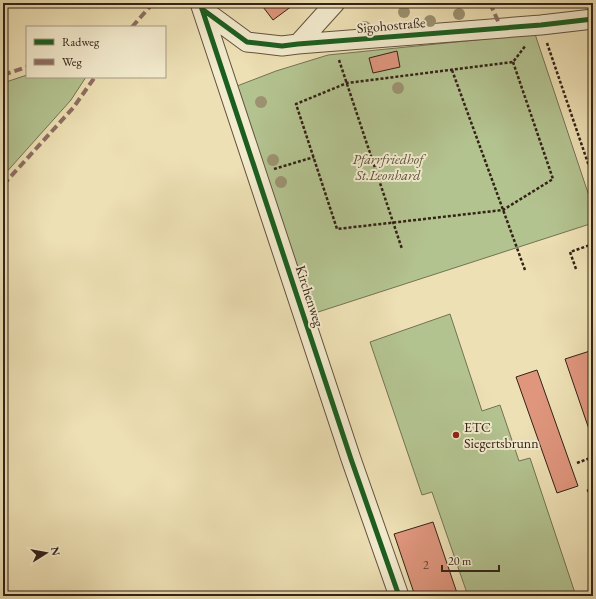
<svg xmlns="http://www.w3.org/2000/svg" width="596" height="599" viewBox="0 0 596 599" font-family="'EB Garamond',serif">
	<rect width="100%" height="100%" fill="#ede0b4"/>
	<filter id="stains"><feTurbulence type="fractalNoise" baseFrequency=".005" numOctaves="4"/><feColorMatrix values="0 0 0 0 .2 0 0 0 0 .09 0 0 0 0 .02 0 0 0 .5 -.17"/></filter>
	<radialGradient id="worn" r=".72"><stop offset=".6" stop-color="#630" stop-opacity="0"/><stop offset="1" stop-color="#630" stop-opacity=".3"/></radialGradient>
	<path fill="#b3c390" stroke="#747254" d="M535 34 593 208V223L312 314 237 86 276 71 328 55Z
		M27 75V77H86L71 100 3 176V83Z
		M450 314 482 411 500 405 519 461 530 458 576 596H468L432 492 422 495 370 342Z"/>
	<path fill="#df967d" stroke="#342217" d="M260 3H296L273 20Z
		M397 51 400 67 373 73 369 58Z
		M593 350V441L565 359Z
		M537 370 578 486 557 493 516 377Z
		M433 522 458 596H415L394 534Z"/>
	<g fill="none" stroke-linecap="round" stroke-linejoin="round">
		<defs>
			<path id="minor" d="M200 3 351 459 399 596
				M202 9 247 42 282 46 298 44 541 25 593 19
				M298 44 335 3"/>
		</defs>
		<use href="#minor" stroke="#62523e" stroke-width="21"/>
		<path stroke="#342217" stroke-width="2.5" stroke-dasharray="3 2" stroke-linecap="butt" d="M547 43 593 178
			M339 60 402 249
			M513 62 553 179 503 210 337 229 296 104 347 83 513 62 526 45
			M452 70 525 270
			M274 169 314 157
			M576 269 570 252 593 244
			M577 463 593 457
			M587 491 593 489"/>
		<use href="#minor" stroke="#f3ebce" stroke-width="19"/>
		<path stroke="#8d6e63" stroke-width="4" stroke-dasharray="8 4" stroke-linecap="butt" d="M490 3 501 28
			M132 27 153 3
			M3 75 27 67
			M3 185 73 108 95 77"/>
		<defs>
			<path id="cycleway" d="M200 3 351 459 399 596
				M202 9 247 42 282 46 298 44 541 25 593 19"/>
		</defs>
		<use href="#cycleway" stroke="#f3ebce" stroke-width="8"/>
		<use href="#cycleway" stroke="#1b5e20" stroke-width="5"/>
	</g>
	<g fill="#9c9271">
		<circle cx="404" cy="12" r="6"/>
		<circle cx="459" cy="14" r="6"/>
		<circle cx="430" cy="21" r="6"/>
		<circle cx="365" cy="27" r="6"/>
		<circle cx="398" cy="88" r="6"/>
		<circle cx="261" cy="102" r="6"/>
		<circle cx="273" cy="160" r="6"/>
		<circle cx="281" cy="182" r="6"/>
	</g>
	<circle fill="#8f2418" stroke="#f3ebce" stroke-width="1.5" cx="456" cy="435" r="4"/>
	<g text-anchor="middle" stroke-width="4" stroke-linejoin="round" paint-order="stroke">
		<g font-size="12" fill="#5f3f30">
			<text x="426" y="569">2</text>
		</g>
		<g font-size="14" fill="#342217" stroke="#f3ebce">
			<text transform="translate(391 25) rotate(-5)" y="5">Sigohostraße</text>
			<text transform="translate(310 296) rotate(72)" y="5">Kirchenweg</text>
		</g>
		<g font-size="14" font-style="italic" fill="#5a523b" stroke="#f3ebce">
			<text x="388" y="164">Pfarrfriedhof<tspan x="388" dy="16">St.Leonhard</tspan></text>
		</g>
		<g font-size="14" fill="#342217" stroke="#f3ebce" text-anchor="start">
			<text x="464" y="432">ETC<tspan x="464" dy="16">Siegertsbrunn</tspan></text>
		</g>
	</g>
	<rect width="596" height="599" fill="none" stroke="#ede0b4" stroke-width="16"/>
	<rect x="4" y="4" width="588" height="591" fill="none" stroke="#342217" stroke-width="2"/>
	<rect x="8" y="8" width="580" height="583" fill="none" stroke="#342217"/>
	<rect x="26" y="26" width="140" height="52" fill="#f3ebce" stroke="#a79b85"/>
	<rect x="34" y="39" width="20" height="6" fill="#1b5e20" stroke="#a79b85"/>
	<text x="62" y="46" font-size="12" fill="#342217">Radweg</text>
	<rect x="34" y="59" width="20" height="6" fill="#8d6e63" stroke="#a79b85"/>
	<text x="62" y="66" font-size="12" fill="#342217">Weg</text>
	<g transform="translate(46 553) rotate(79)" stroke="#f3ebce" stroke-width="3" paint-order="stroke">
	<path d="M0-3L7 15L0 10L-7 15Z" fill="#342217"/>
	<text y="-6" font-size="11" font-weight="bold" text-anchor="middle" fill="#342217">N</text>
	</g>
	<path d="M442 565v6h57v-6" fill="none" stroke="#342217" stroke-width="2"/>
	<text x="448" y="565" font-size="12" fill="#342217" stroke="#f3ebce" stroke-width="3" paint-order="stroke">20 m</text>
	<rect width="100%" height="100%" filter="url(#stains)"/>
	<rect width="100%" height="100%" fill="url(#worn)"/>
</svg>
